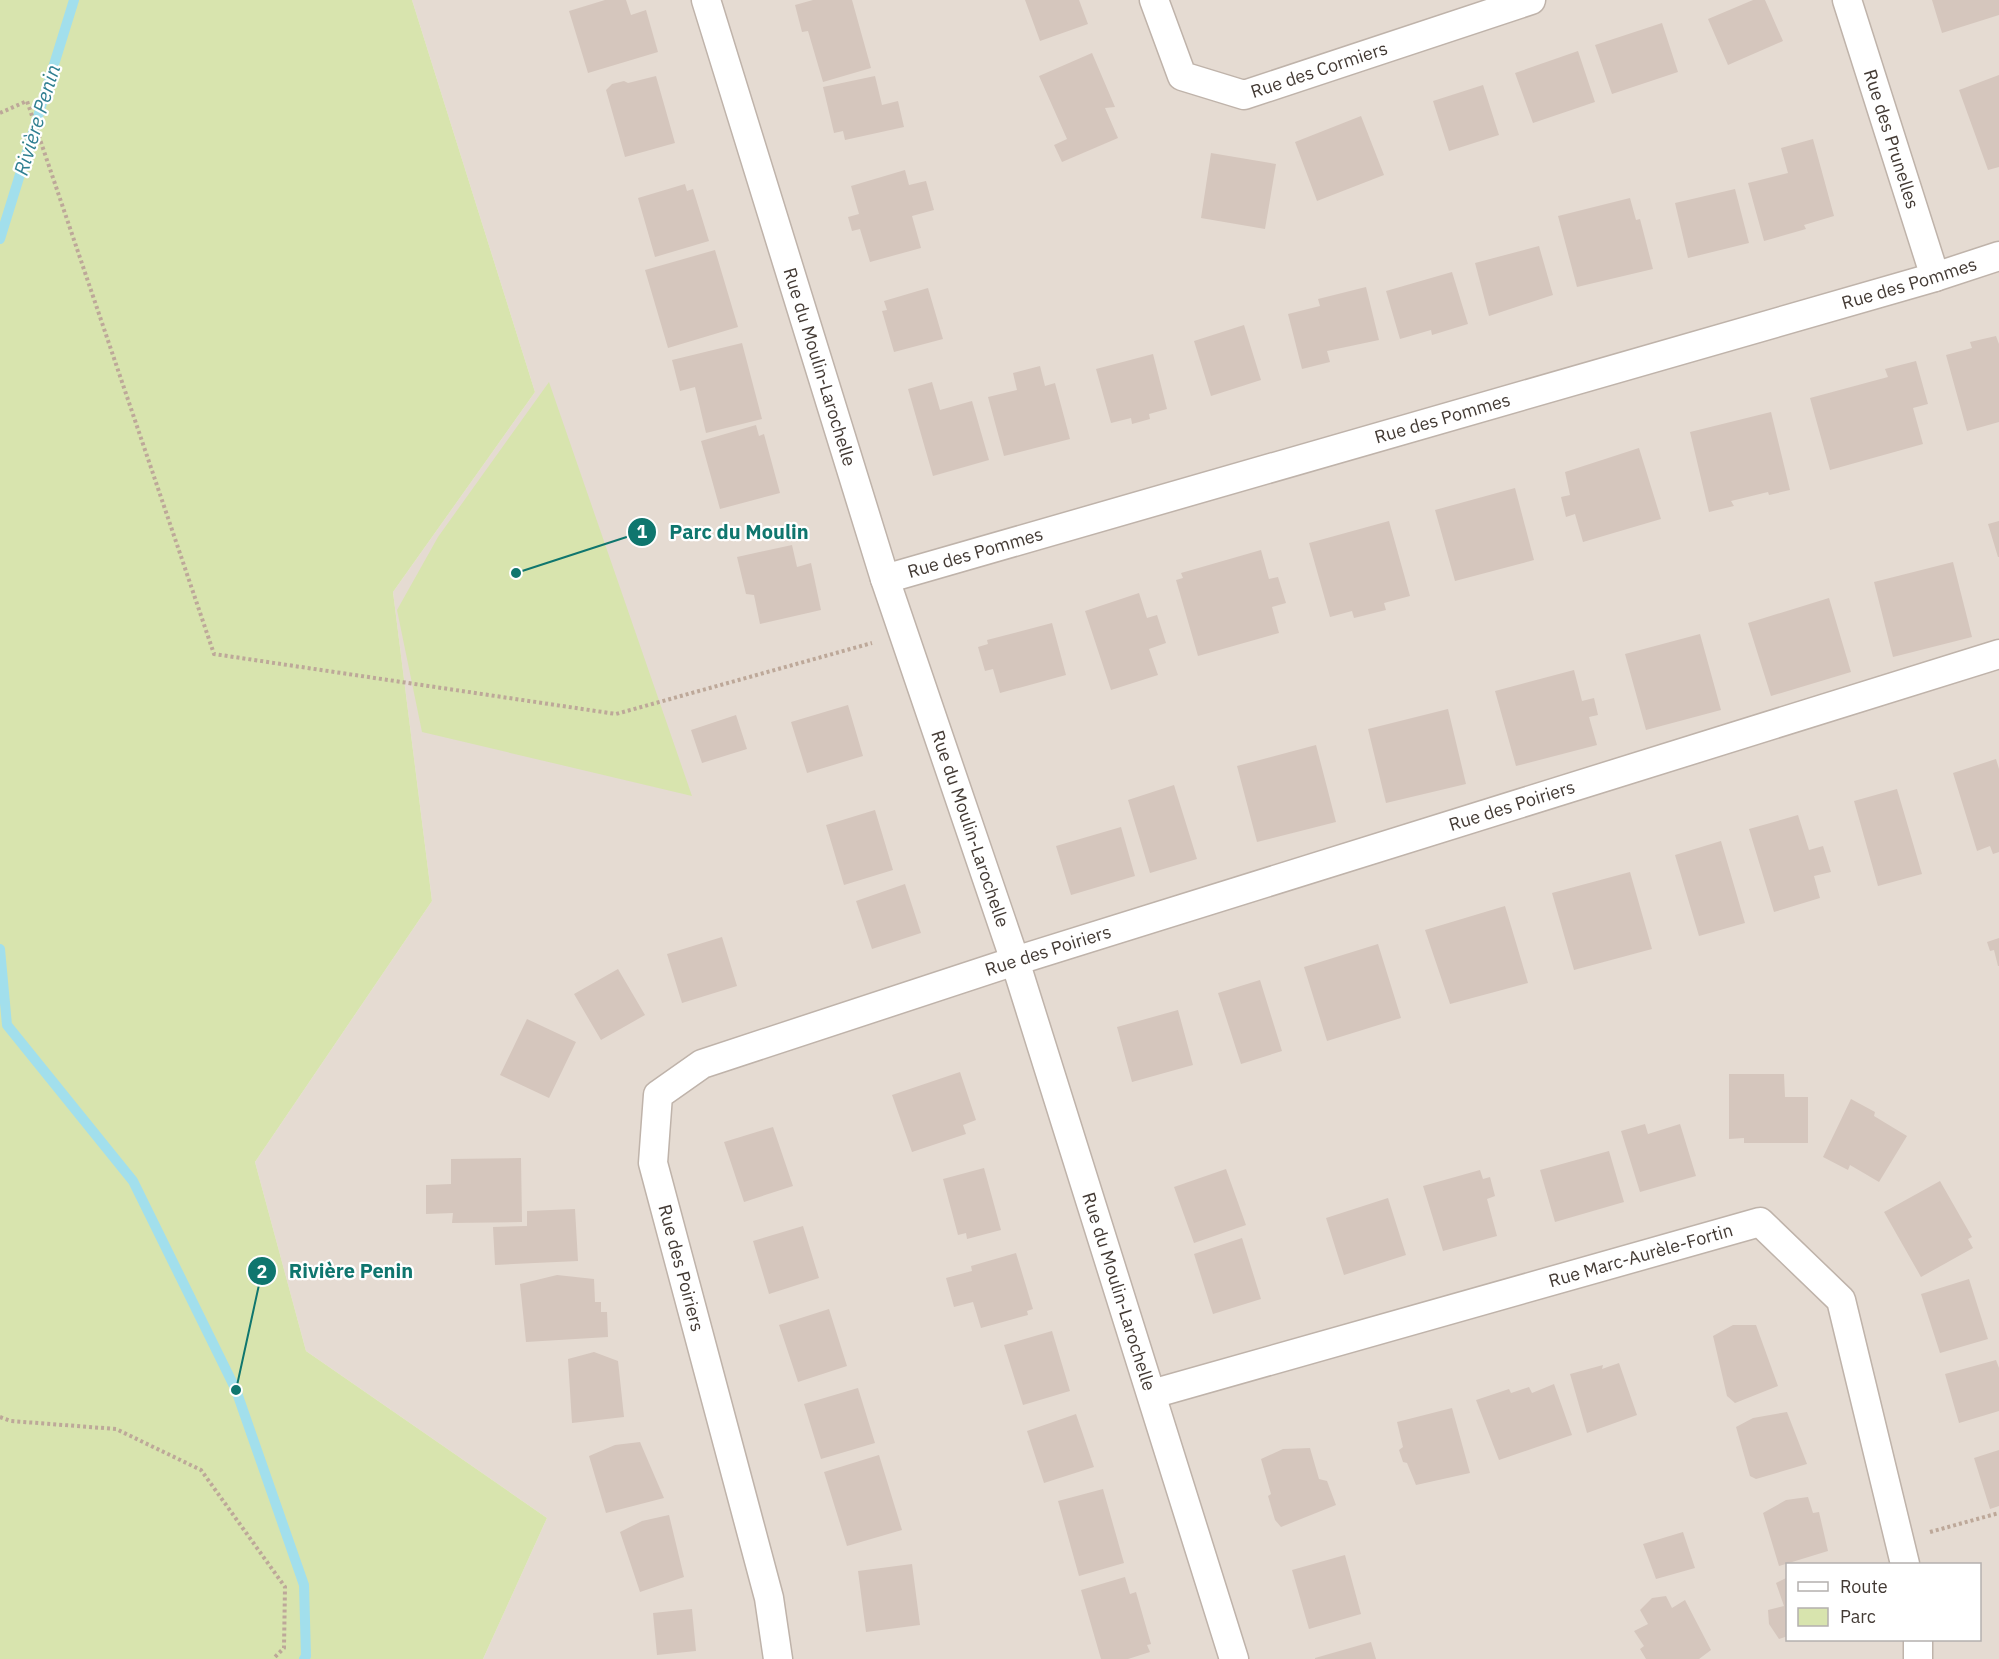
<svg xmlns="http://www.w3.org/2000/svg" width="1999" height="1659" viewBox="0 0 1999 1659" font-family="'IBM Plex Sans',sans-serif">
	<rect width="100%" height="100%" fill="#f1eae4"/>
	<path fill="#e5dbd2" fill-rule="evenodd" d="M412 0H1999V1659H483L547 1518 306 1351 255 1162 432 901 393 592 535 392ZM1788 1564H1980V1640H1788Z"/>
	<path fill="#d8e4ae" d="M0 0H412L535 392 393 592 432 901 255 1162 306 1351 547 1518 483 1659H0Z
		M549 382 692 796 422 732 397 610 438 537Z"/>
	<g fill="none" stroke-linecap="round" stroke-linejoin="round">
		<path stroke="#a2dfec" stroke-width="10" d="M0 239 74 0
			M0 949 7 1025 133 1181 236 1390 304 1585 306 1656 304 1659"/>
	</g>
	<path fill="#d5c6bd" d="M605 0H626L631 15 646 10 658 52 588 73 569 11Z
		M813 0H852L871 68 823 82 808 31 802 32 795 5Z
		M1025 0H1079L1088 24 1040 41Z
		M1753 0H1765L1783 41 1728 65 1708 19Z
		M1932 0H1999V15L1942 33Z
		M1662 23 1678 72 1612 94 1595 45Z
		M1578 51 1595 102 1533 123 1515 73Z
		M1092 53 1115 107 1105 108 1118 138 1062 162 1054 145 1067 139 1039 76Z
		M1999 75V167L1988 170 1959 90Z
		M656 76 675 143 625 157 606 90 612 84 624 81 628 83Z
		M875 76 882 105 898 101 904 127 845 140 843 131 834 133 823 87Z
		M1483 85 1499 135 1449 151 1433 101Z
		M1361 116 1384 175 1317 201 1295 142Z
		M1813 139 1834 216 1804 225 1806 229 1764 241 1748 183 1788 173 1781 148Z
		M1211 153 1276 164 1265 229 1201 218Z
		M905 170 909 185 926 181 934 210 912 216 921 248 870 262 860 229 852 231 848 217 859 214 851 186Z
		M685 184 687 191 693 189 709 241 655 257 638 198Z
		M1735 189 1749 243 1688 258 1675 203Z
		M1630 198 1636 220 1640 219 1653 269 1577 287 1558 216Z
		M1539 246 1553 295 1489 316 1475 263Z
		M715 250 738 327 668 348 645 270Z
		M1452 272 1468 324 1432 335 1431 330 1400 339 1386 291Z
		M1366 287 1379 340 1327 351 1330 362 1302 369 1288 314 1320 306 1318 299Z
		M928 288 943 339 894 352 882 311 887 310 884 301Z
		M1244 325 1261 380 1211 396 1194 341Z
		M1996 336 1999 344V422L1967 431 1946 355 1972 348 1970 342Z
		M742 343 762 419 706 433 695 387 680 391 672 360Z
		M1153 354 1167 409 1149 414 1150 419 1132 424 1131 418 1111 423 1096 369Z
		M1916 361 1928 404 1913 408 1923 444 1830 470 1810 398 1888 377 1885 369Z
		M1040 366 1045 386 1055 383 1070 439 1004 456 988 397 1017 390 1013 373Z
		M932 382 940 410 972 401 989 460 933 476 908 389Z
		M1771 412 1790 490 1769 495 1768 492 1731 501 1734 506 1709 512 1690 432Z
		M756 425 759 436 764 434 780 493 720 509 701 441Z
		M1639 448 1661 519 1583 542 1575 514 1566 517 1561 497 1570 495 1565 472Z
		M1515 488 1534 560 1455 581 1435 510Z
		M1389 521 1410 596 1384 603 1386 610 1354 618 1352 611 1330 617 1309 543Z
		M1999 521V557H1998L1988 524Z
		M792 545 797 567 811 563 821 610 760 624 754 595 746 594 737 557Z
		M1261 550 1269 579 1278 577 1286 603 1272 607 1279 633 1198 656 1176 580 1183 578 1181 573Z
		M1953 562 1972 637 1893 657 1874 582Z
		M1139 593 1147 618 1157 615 1166 643 1149 649 1158 675 1111 690 1085 611Z
		M1829 598 1851 672 1771 696 1748 623Z
		M1052 623 1066 675 1000 693 993 669 985 671 978 647 988 644 987 640Z
		M1700 634 1721 710 1646 730 1625 654Z
		M1574 670 1582 701 1594 698 1598 715 1589 717 1597 745 1516 766 1495 691Z
		M848 705 863 756 807 773 791 722Z
		M1448 709 1466 784 1386 803 1368 729Z
		M736 715 747 749 702 763 691 730Z
		M1316 745 1336 822 1257 842 1237 766Z
		M1996 759 1999 769V852L1993 854 1990 846 1977 851 1953 773Z
		M1174 785 1197 859 1150 873 1128 800Z
		M1897 789 1922 874 1878 886 1854 801Z
		M875 810 893 870 844 885 826 825Z
		M1798 815 1809 850 1823 846 1831 872 1814 876 1820 898 1774 912 1749 829Z
		M1121 827 1135 876 1071 895 1056 846Z
		M1721 841 1745 923 1699 936 1675 855Z
		M1630 872 1652 949 1574 970 1552 893Z
		M905 884 921 933 872 949 856 901Z
		M1505 906 1528 983 1450 1004 1425 930Z
		M722 937 737 986 682 1003 667 954Z
		M1999 938V966H1998L1994 950 1990 951 1987 942Z
		M1378 944 1401 1018 1327 1041 1304 967Z
		M618 969 645 1015 601 1040 574 994Z
		M1260 980 1282 1051 1241 1064 1218 993Z
		M1178 1010 1193 1065 1132 1082 1117 1027Z
		M527 1019 576 1042 549 1098 500 1075Z
		M960 1072 976 1120 963 1125 966 1134 912 1152 892 1095Z
		M1729 1074H1784L1785 1097H1808V1143H1744V1138L1729 1139Z
		M1851 1099 1875 1112 1874 1116 1907 1136 1879 1182 1850 1165 1848 1170 1823 1157Z
		M1645 1124 1648 1134 1680 1124 1696 1176 1640 1192 1621 1131Z
		M773 1127 793 1186 744 1202 724 1142Z
		M1609 1151 1624 1202 1555 1222 1540 1170Z
		M521 1158 522 1222 452 1223 453 1213 426 1214V1185L451 1184V1159Z
		M984 1168 1001 1230 967 1239 966 1233 958 1235 943 1179Z
		M1226 1169 1246 1225 1194 1243 1174 1187Z
		M1480 1170 1483 1179 1490 1177 1495 1196 1487 1199 1497 1236 1443 1251 1423 1186Z
		M1940 1181 1972 1237 1968 1239 1973 1248 1921 1277 1884 1212Z
		M1388 1198 1406 1255 1344 1275 1326 1218Z
		M575 1209 578 1261 495 1265 493 1227 527 1226V1211Z
		M803 1226 819 1278 769 1294 753 1241Z
		M1242 1238 1261 1299 1213 1314 1194 1254Z
		M1016 1253 1033 1309 1027 1311 1028 1315 981 1328 973 1302 954 1307 946 1278 972 1271 971 1266Z
		M557 1275 594 1279 595 1302H601V1312H607L608 1337 526 1342 520 1284Z
		M1969 1279 1988 1339 1940 1353 1921 1294Z
		M829 1309 847 1366 798 1382 779 1325Z
		M1733 1325H1756L1778 1386 1735 1403 1727 1396 1713 1336Z
		M1052 1331 1070 1391 1023 1405 1004 1345Z
		M594 1352 618 1361 624 1417 572 1423 568 1359Z
		M1996 1360 1999 1368V1411L1959 1423 1945 1374Z
		M1619 1363 1637 1415 1587 1433 1570 1374 1603 1365 1602 1369Z
		M1554 1384 1572 1435 1499 1460 1476 1400 1509 1389 1511 1393 1529 1387 1532 1393Z
		M858 1388 875 1443 821 1459 804 1404Z
		M1452 1408 1470 1473 1416 1485 1407 1463 1403 1462 1399 1450 1403 1447 1397 1422Z
		M1787 1412 1807 1464 1756 1479 1750 1476 1736 1427 1753 1418Z
		M1076 1414 1094 1467 1044 1483 1027 1431Z
		M640 1442 664 1498 606 1513 589 1456 615 1445Z
		M1310 1448 1319 1479 1327 1481 1336 1505 1281 1527 1275 1520 1268 1496 1271 1494 1261 1459 1283 1449Z
		M1999 1450V1506L1990 1509 1974 1458Z
		M879 1455 902 1530 847 1546 824 1472Z
		M1103 1489 1124 1563 1079 1576 1058 1501Z
		M1808 1497 1813 1513 1819 1512 1828 1551 1779 1566 1763 1513 1786 1500Z
		M669 1515 684 1577 640 1592 620 1532 642 1521Z
		M1683 1532 1695 1568 1656 1579 1643 1544Z
		M1345 1555 1361 1614 1309 1629 1292 1570Z
		M912 1564 920 1625 866 1632 858 1571Z
		M1125 1577 1130 1594 1136 1592 1151 1644 1147 1645 1150 1652 1128 1659H1101L1081 1590Z
		M1788 1577V1636L1779 1639 1769 1624 1768 1610 1784 1606 1776 1583Z
		M1666 1596 1672 1608 1685 1600 1711 1650 1699 1659H1646L1640 1649 1644 1646 1634 1631 1648 1624 1640 1610 1652 1598Z
		M692 1609 696 1651 657 1655 653 1613Z
		M1371 1642 1376 1659H1315V1658Z"/>
	<g fill="none" stroke-linecap="round" stroke-linejoin="round">
		<defs>
			<g id="minor">
				<path id="s1" d="M706 0 885 579 1015 961 1234 1659"/>
				<path id="s2" d="M1154 0 1182 76 1244 95 1531 0"/>
				<path id="s3" d="M1847 0 1935 277"/>
				<path id="s4" d="M885 579 1935 277 1999 256"/>
				<path id="s5" d="M1152 1394 1760 1222 1841 1300 1905 1564"/>
				<path id="s6" d="M778 1659 769 1598 653 1163 658 1095 702 1064 1015 961 1999 654"/>
				<path d="M1918 1659V1640"/>
			</g>
		</defs>
		<use href="#minor" stroke="#bfb3aa" stroke-width="31"/>
		<path stroke="#bda899" stroke-width="4" stroke-dasharray="3 3" stroke-linecap="butt" d="M0 113 27 101 214 654 616 714 872 643
			M0 1417 11 1421 116 1429 201 1470 285 1587 284 1648 273 1659
			M1930 1532 1999 1513"/>
		<use href="#minor" stroke="#fff" stroke-width="28"/>
	</g>
	<g text-anchor="middle" stroke-width="4.5" stroke-linejoin="round" paint-order="stroke">
		<g font-size="18" fill="#433a34" stroke="#fff">
			<text dy="6" stroke="none"><textPath href="#s2" startOffset="225">Rue des Cormiers</textPath></text>
			<text dy="6" stroke="none"><textPath href="#s3" startOffset="146">Rue des Prunelles</textPath></text>
			<text dy="6" stroke="none"><textPath href="#s4" startOffset="1066">Rue des Pommes</textPath></text>
			<text dy="6" stroke="none"><textPath href="#s1" startOffset="384">Rue du Moulin-Larochelle</textPath></text>
			<text dy="6" stroke="none"><textPath href="#s4" startOffset="580">Rue des Pommes</textPath></text>
			<text dy="6" stroke="none"><textPath href="#s4" startOffset="94">Rue des Pommes</textPath></text>
			<text dy="6" stroke="none"><textPath href="#s6" startOffset="1484">Rue des Poiriers</textPath></text>
			<text dy="6" stroke="none"><textPath href="#s1" startOffset="870">Rue du Moulin-Larochelle</textPath></text>
			<text dy="6" stroke="none"><textPath href="#s6" startOffset="998">Rue des Poiriers</textPath></text>
			<text dy="6" stroke="none"><textPath href="#s5" startOffset="508">Rue Marc-Aurèle-Fortin</textPath></text>
			<text transform="translate(681 1268) rotate(75)" y="6">Rue des Poiriers</text>
			<text dy="6" stroke="none"><textPath href="#s1" startOffset="1356">Rue du Moulin-Larochelle</textPath></text>
		</g>
		<g font-size="20" font-style="italic" fill="#2f7f91" stroke="#fff">
			<text transform="translate(37 120) rotate(-73)" y="7">Rivière Penin</text>
		</g>
	</g>
	<path fill="none" stroke="#0f766e" stroke-width="2" d="M516 573L642 532M236 1390L262 1271"/>
	<g fill="#0f766e" stroke="#fff" stroke-width="2">
		<circle cx="516" cy="573" r="6"/>
		<circle cx="236" cy="1390" r="6"/>
		<circle cx="642" cy="532" r="15"/>
		<circle cx="262" cy="1271" r="15"/>
	</g>
	<g font-size="18" text-anchor="middle" font-weight="bold" fill="#fff">
		<text x="642" y="538">1</text>
		<text x="262" y="1278">2</text>
	</g>
	<g font-size="20" text-anchor="middle" font-weight="bold" fill="#0f766e" stroke="#fff" stroke-width="4.5" stroke-linejoin="round" paint-order="stroke">
		<text x="739" y="539">Parc du Moulin</text>
		<text x="351" y="1278">Rivière Penin</text>
	</g>
	<rect x="1786" y="1563" width="195" height="78" fill="#ffffff" stroke="#b4b0ae" stroke-width="1.5"/>
	<rect x="1798" y="1582" width="30" height="9" fill="#ffffff" stroke="#b4b0ae" stroke-width="1.5"/>
	<text x="1840" y="1593" font-size="18" fill="#433a34">Route</text>
	<rect x="1798" y="1608" width="30" height="18" fill="#d8e4ae" stroke="#b4b0ae" stroke-width="1.5"/>
	<text x="1840" y="1623" font-size="18" fill="#433a34">Parc</text>
</svg>
